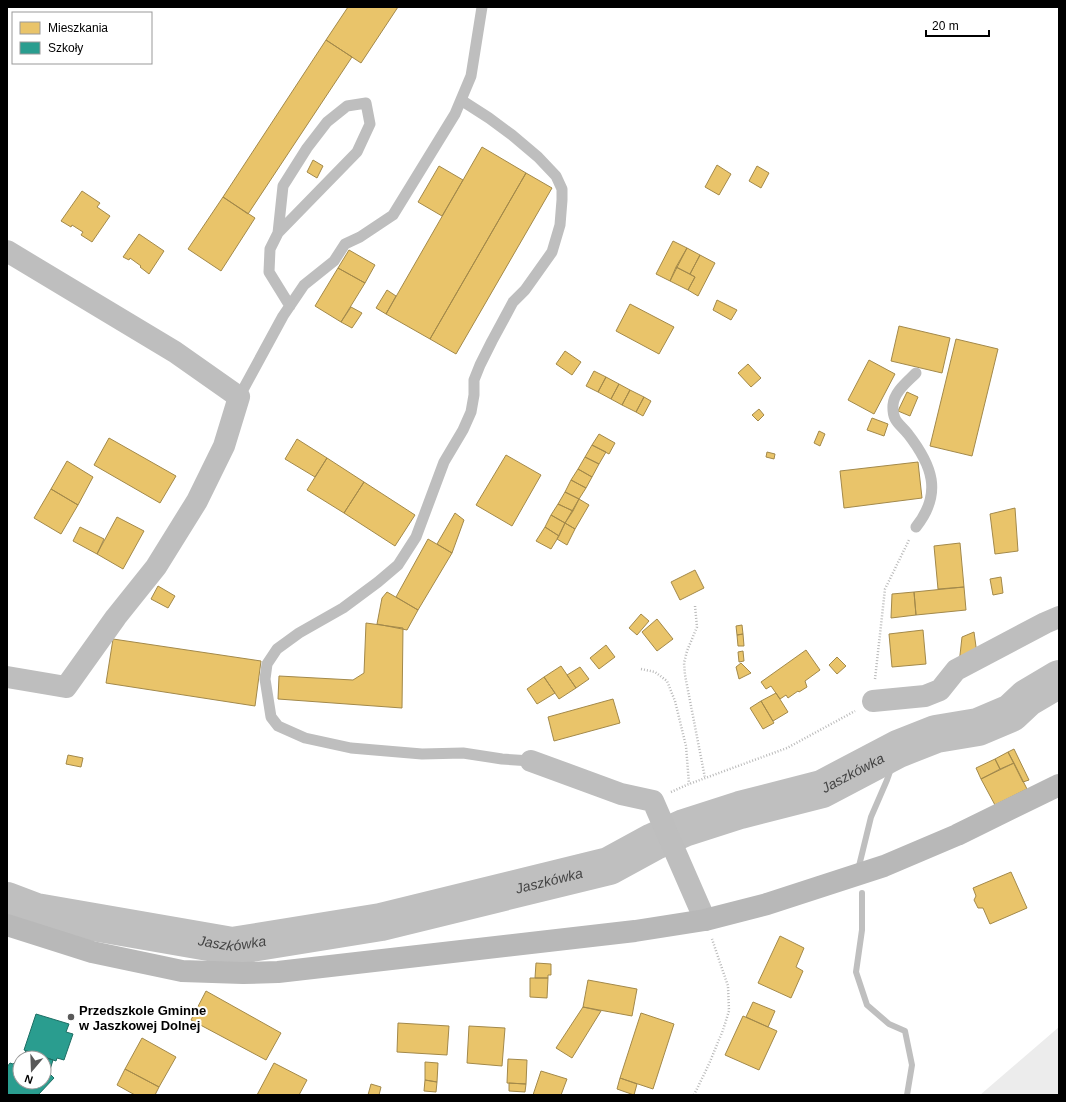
<svg xmlns="http://www.w3.org/2000/svg" width="1066" height="1102" viewBox="0 0 1066 1102" font-family="Helvetica,sans-serif">
	<rect width="100%" height="100%" fill="#fff"/>
	<path fill="#ececec" d="M1059 1027V1095H980Z"/>
	<path fill="#e9c46a" stroke="#a3894a" d="M348 7H398L361 63 326 40Z
		M326 40 352 57 248 214 223 197Z
		M482 147 526 173 430 339 386 314Z
		M313 160 323 166 317 178 307 172Z
		M717 165 731 174 719 195 705 187Z
		M439 166 463 180 442 216 418 202Z
		M757 166 769 173 761 188 749 181Z
		M526 173 552 188 456 354 430 339Z
		M82 191 100 203 97 207 110 216 92 242 81 235 83 232 72 225 71 227 61 221Z
		M223 197 255 218 221 271 188 249Z
		M139 234 164 251 149 274 140 267 141 266 130 258 129 260 123 257Z
		M673 241 687 248 670 281 656 274Z
		M687 248 700 255 690 274 676 267Z
		M349 250 375 265 365 283 338 268Z
		M700 255 715 263 698 296 688 290 695 277 690 274Z
		M676 267 695 277 688 290 670 281Z
		M338 268 365 283 341 322 315 306Z
		M387 290 396 296 386 314 376 308Z
		M717 300 737 310 731 320 713 310Z
		M630 304 674 327 659 354 616 331Z
		M351 307 362 313 352 328 341 322Z
		M899 326 950 338 942 373 891 361Z
		M956 339 998 349 972 456 930 446Z
		M565 351 581 362 572 375 556 364Z
		M869 360 895 374 874 414 848 400Z
		M748 364 761 378 751 387 738 373Z
		M594 371 606 377 598 392 586 386Z
		M606 377 619 384 611 399 598 392Z
		M619 384 630 390 622 405 611 399Z
		M630 390 644 397 636 412 622 405Z
		M907 392 918 397 910 416 898 411Z
		M644 397 651 401 643 416 636 412Z
		M759 409 764 415 758 421 752 415Z
		M872 418 888 424 884 436 867 430Z
		M819 431 825 434 820 446 814 443Z
		M599 434 615 443 609 454 592 445Z
		M109 438 176 476 160 503 94 465Z
		M297 439 327 458 315 477 285 459Z
		M592 445 606 452 599 464 585 457Z
		M767 452 775 454 774 459 766 457Z
		M506 455 541 475 512 526 476 505Z
		M585 457 599 464 592 477 578 469Z
		M327 458 364 482 344 513 307 490Z
		M67 461 93 477 78 505 51 489Z
		M918 462 922 498 844 508 840 471Z
		M578 469 592 477 586 488 571 480Z
		M571 480 586 488 579 499 565 492Z
		M364 482 415 515 395 546 344 513Z
		M51 489 78 505 61 534 34 518Z
		M565 492 579 499 573 511 558 504Z
		M579 499 589 505 575 529 565 523Z
		M558 504 573 511 565 523 551 515Z
		M1015 508 1018 551 995 554 990 514Z
		M455 513 464 520 452 553 437 544Z
		M551 515 565 523 559 536 545 527Z
		M117 517 144 531 123 569 97 554Z
		M565 523 575 529 567 545 557 539Z
		M80 527 104 539 97 554 73 541Z
		M545 527 559 536 551 549 536 541Z
		M428 539 452 553 418 610 396 597Z
		M960 543 964 587 938 589 934 546Z
		M695 570 704 588 680 600 671 582Z
		M1001 577 1003 593 993 595 990 579Z
		M158 586 175 596 168 608 151 599Z
		M964 587 966 610 916 615 914 592Z
		M387 592 418 610 407 630 377 624 382 598Z
		M914 592 916 615 891 618 892 594Z
		M641 614 649 621 637 635 629 628Z
		M657 619 673 639 657 651 642 632Z
		M366 623 403 628 402 708 278 699 279 676 353 680 364 673Z
		M742 625 743 634 737 635 736 626Z
		M923 630 926 664 892 667 889 634Z
		M974 632 977 654 959 664 962 637Z
		M743 634 744 646H738L737 635Z
		M113 639 261 661 255 706 106 683Z
		M606 645 615 657 599 669 590 658Z
		M806 650 820 670 805 681 807 687 799 692 798 691 788 698 786 695 780 699 771 686 766 689 761 682Z
		M743 651 744 661 739 662 738 652Z
		M837 657 846 666 837 674 829 665Z
		M741 663 751 673 739 679 736 667Z
		M561 666 576 688 559 699 544 677Z
		M580 667 589 679 576 688 567 675Z
		M544 677 555 693 537 704 527 689Z
		M776 693 788 712 773 721 761 701Z
		M613 699 620 723 554 741 548 717Z
		M761 701 774 723 763 729 750 708Z
		M1014 749 1029 780 1023 782 1008 752Z
		M1008 752 1014 763 1000 769 995 759Z
		M68 755 83 758 81 767 66 764Z
		M995 759 1000 769 981 779 976 768Z
		M1014 763 1027 789 995 805 981 779Z
		M1011 872 1027 908 990 924 983 908H978L974 900 976 896 973 888Z
		M780 936 804 948 796 967 803 971 791 998 758 983Z
		M536 963 551 964V975H548V978H535Z
		M530 978H548L547 998 530 997Z
		M588 980 637 989 632 1016 583 1007Z
		M206 991 281 1033 266 1060 191 1020Z
		M753 1002 775 1011 768 1027 746 1017Z
		M583 1007 601 1011 572 1058 556 1048Z
		M641 1013 674 1024 653 1089 620 1078Z
		M743 1016 777 1031 759 1070 725 1055Z
		M398 1023 449 1026 447 1055 397 1052Z
		M469 1026 505 1028 502 1066 467 1063Z
		M142 1038 176 1057 159 1087 125 1069Z
		M508 1059 527 1060 526 1084 507 1083Z
		M425 1062 438 1063 437 1082 425 1080Z
		M274 1063 307 1080 299 1095H257Z
		M125 1069 159 1087 155 1095H135L117 1085Z
		M541 1071 567 1079 561 1095H533Z
		M620 1078 637 1084 634 1095 617 1089Z
		M425 1080 437 1082 436 1092 424 1091Z
		M509 1083 526 1084 525 1092 509 1091Z
		M371 1084 381 1087 379 1095H368Z"/>
	<path fill="#2a9d8f" stroke="#1d6e64" fill-rule="evenodd" d="M36 1014 69 1024 66 1032 73 1034 64 1060 57 1058 56 1061 24 1050Z
		M26 1051 53 1060 49 1073 54 1078 38 1095H7V1067L10 1063 13 1064ZM20 1058H44V1082H20Z"/>
	<g fill="none" stroke-linecap="round" stroke-linejoin="round">
		<path stroke="#bfbfbf" stroke-width="6" d="M859 866 871 817 887 780 898 749
			M862 893V930L856 972 867 1005 889 1024 905 1031 912 1065 907 1095"/>
		<path stroke="#bfbfbf" stroke-width="38" id="s1" d="M7 901 36 912 232 946 381 922 609 866 653 842 684 828 740 810 822 789 898 749 936 734 978 727 1011 713 1027 698 1059 679"/>
		<path stroke="#b9b9b9" stroke-width="2.5" stroke-dasharray="1 2" stroke-linecap="butt" d="M695 606 697 627 687 651 684 663 685 675 705 778
			M641 669 655 672 667 681 675 701 686 746 689 784
			M875 679 885 589 909 540
			M671 792 689 784 787 748 855 711
			M694 1095 709 1064 723 1030 729 1011 728 986 712 939"/>
		<path stroke="#bebebe" stroke-width="11" d="M461 100 489 118 512 135 538 157 556 176 562 189V200L560 225 552 252 525 290 513 302 492 341 480 365 474 380V395L471 412 463 430 444 462 416 537 398 565 378 582 343 608 299 633 277 649 267 664 265 679 271 717 278 726 305 738 351 748 422 754 463 753 502 759 531 761
			M278 233 283 186 307 148 327 122 347 106 366 103 370 124 357 152 278 233 270 249 269 272 290 306
			M916 373C907 382 894 392 893 405 892 421 899 423 908 434 932 465 943 493 916 527
			M239 397 283 316 304 285 334 261 345 244 360 237 393 215 455 114 471 76 482 7"/>
		<path stroke="#bebebe" stroke-width="22" d="M7 251 175 352 239 397 224 446 197 501 156 567 116 617 66 687 7 677
			M873 701 925 696 940 690 956 670 1045 623 1059 617
			M531 761 621 794 653 801 705 920"/>
		<path stroke="#b8b8b8" stroke-width="22" d="M7 925 92 952 182 971 243 973 278 972 635 931 705 920 767 904 884 866 957 835 1059 785"/>
	</g>
	<circle fill="#595959" stroke="#fff" stroke-width="1.5" cx="71" cy="1017" r="4"/>
	<g text-anchor="middle" stroke-width="4" stroke-linejoin="round" paint-order="stroke">
		<g font-size="13" font-weight="bold" fill="#000" stroke="#fff" text-anchor="start">
			<text x="79" y="1015">Przedszkole Gminne<tspan x="79" dy="15">w Jaszkowej Dolnej</tspan></text>
		</g>
		<g font-size="14" font-style="italic" fill="#444" stroke="#fff">
			<text dy="5" stroke="none"><textPath href="#s1" startOffset="878">Jaszkówka</textPath></text>
			<text dy="5" stroke="none"><textPath href="#s1" startOffset="554">Jaszkówka</textPath></text>
			<text dy="5" stroke="none"><textPath href="#s1" startOffset="230">Jaszkówka</textPath></text>
		</g>
	</g>
	<rect width="1066" height="1102" fill="none" stroke="#000000" stroke-width="16"/>
	<rect x="12" y="12" width="140" height="52" fill="#ffffff" stroke="#999999"/>
	<rect x="20" y="22" width="20" height="12" fill="#e9c46a" stroke="#999999"/>
	<text x="48" y="32" font-size="12" fill="#000000">Mieszkania</text>
	<rect x="20" y="42" width="20" height="12" fill="#2a9d8f" stroke="#999999"/>
	<text x="48" y="52" font-size="12" fill="#000000">Szkoły</text>
	<g transform="translate(32 1070) rotate(199)"><circle r="19" fill="#ffffff" stroke="#999999"/>
	<path d="M0-3L7 15L0 10L-7 15Z" fill="#595959"/>
	<text y="-6" font-size="11" font-weight="bold" text-anchor="middle" fill="#000000">N</text>
	</g>
	<path d="M926 30v6h63v-6" fill="none" stroke="#000000" stroke-width="2"/>
	<text x="932" y="30" font-size="12" fill="#000000" stroke="#ffffff" stroke-width="3" paint-order="stroke">20 m</text>
</svg>
